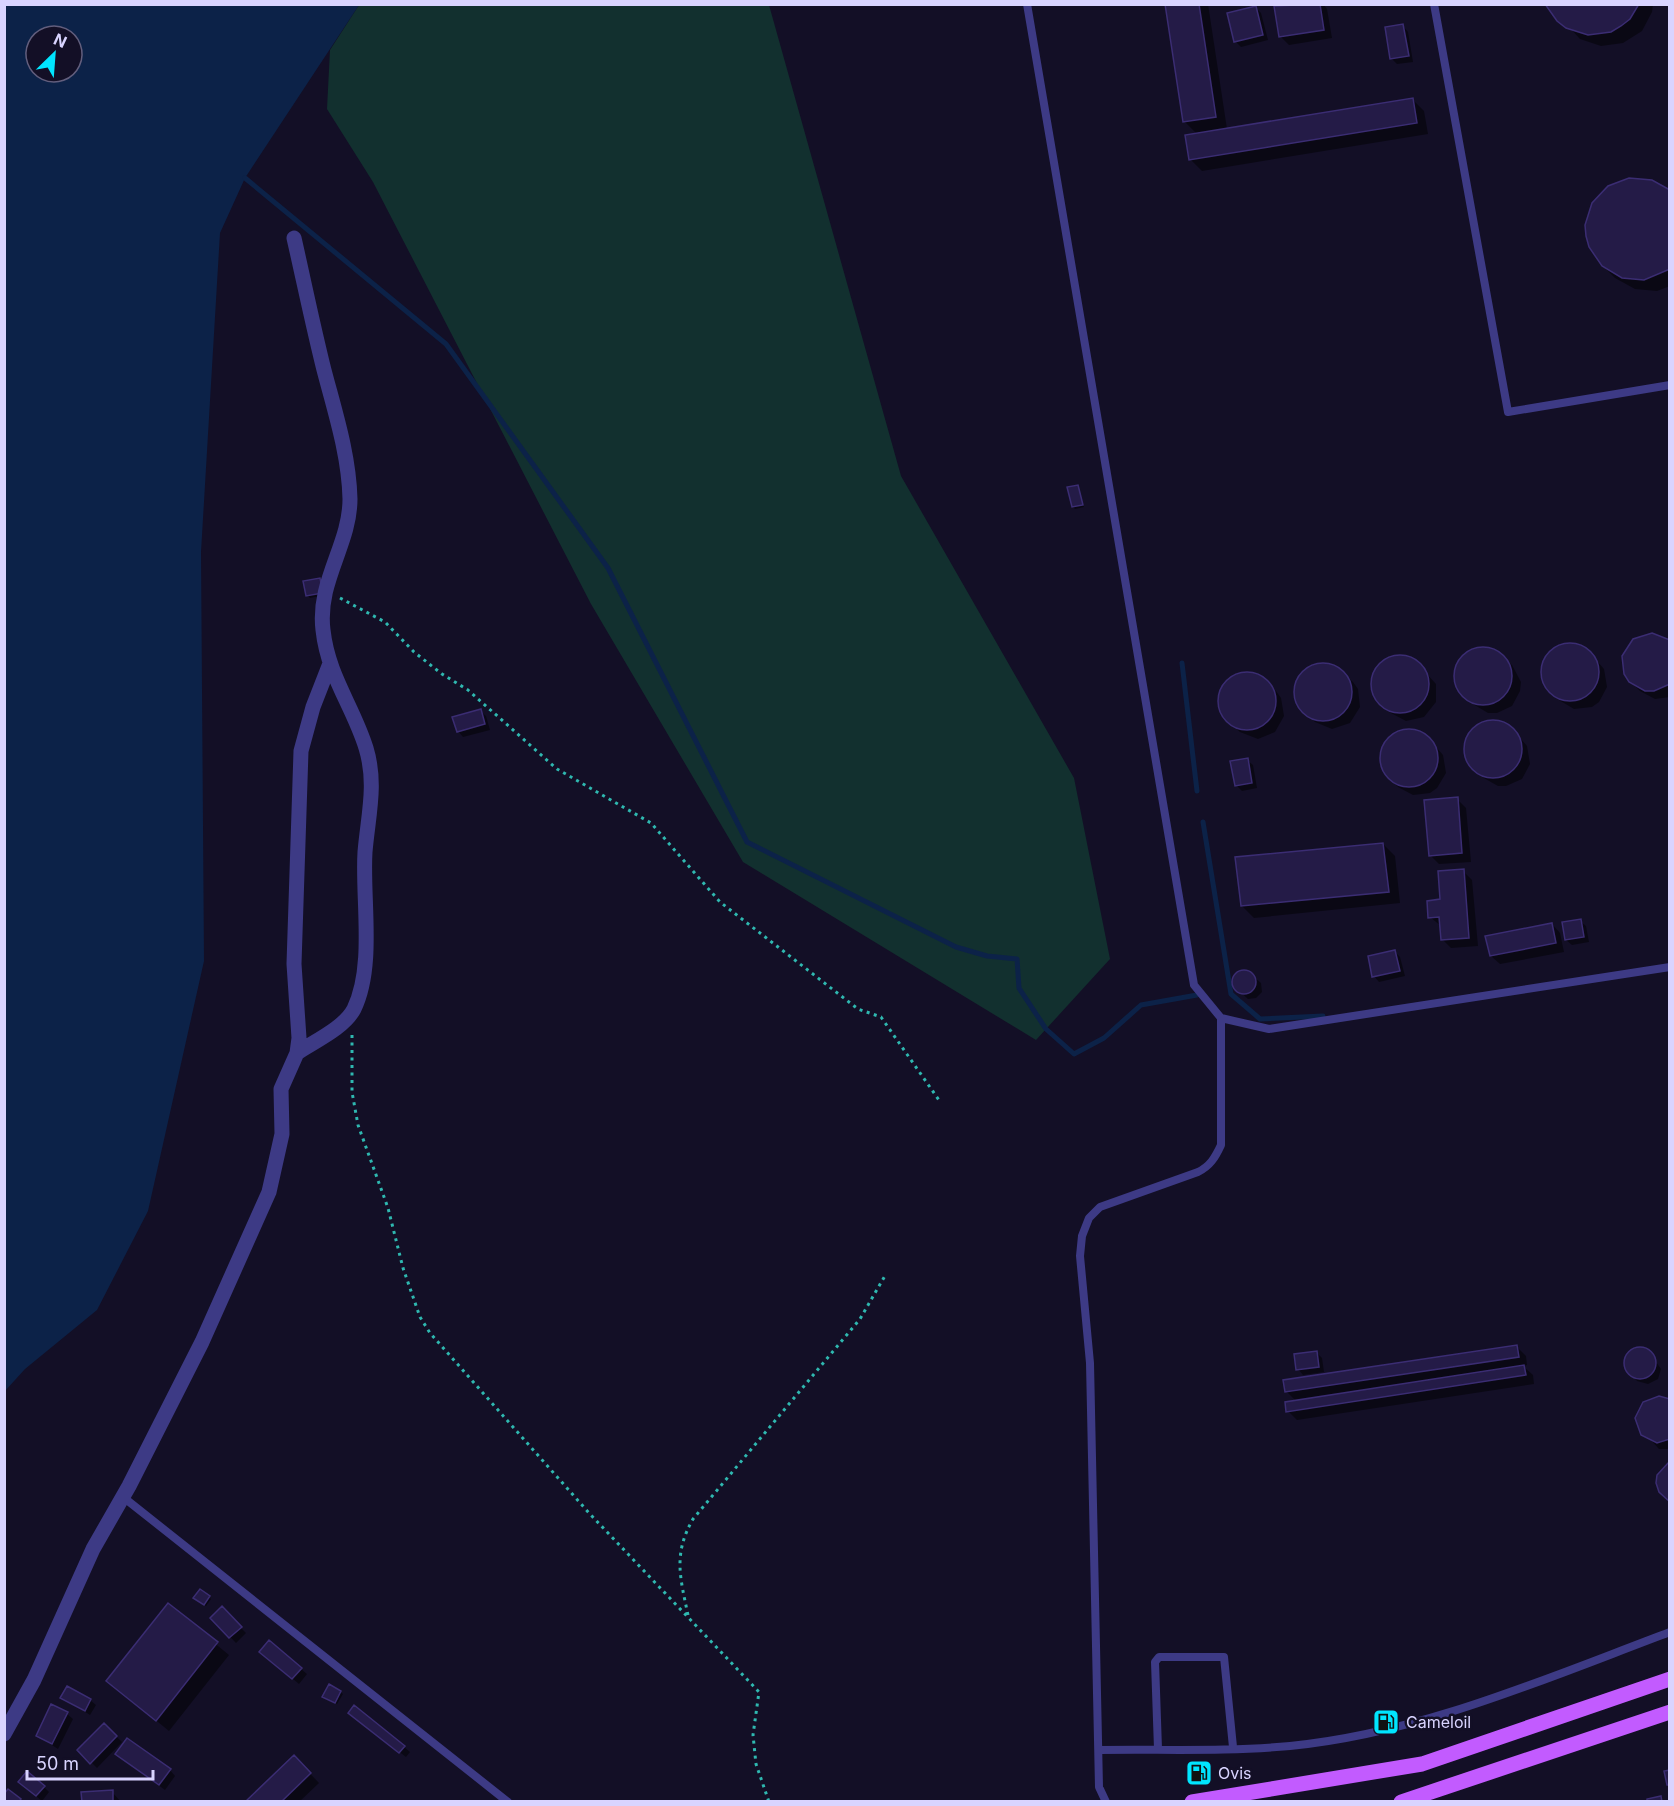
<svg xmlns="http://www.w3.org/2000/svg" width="1674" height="1806" viewBox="0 0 1674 1806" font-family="Inter,sans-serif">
	<rect width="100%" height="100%" fill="#130f26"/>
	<path fill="#12302f" d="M359 5H769L901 476 1074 778 1110 959 1036 1040 743 862 591 604 373 182 327 109 330 50Z"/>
	<path fill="#0c2248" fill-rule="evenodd" d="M5 4 359 5 245 178 220 233 201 552 204 961 148 1211 97 1310 25 1369 5 1391ZM36 36H72V72H36Z"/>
	<path fill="#0007" d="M1166 4H1208L1227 129 1412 99 1424 111 1428 134 1202 171 1190 159 1197 134 1184 121Z
		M1291 4H1323L1327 9 1332 38 1289 45 1280 36 1276 7Z
		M1548 4H1653L1652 12 1642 31 1623 43 1601 46 1580 39Z
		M1256 8 1261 13 1268 40 1241 47 1235 41Z
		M1403 26 1408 32 1413 62 1397 64 1392 59Z
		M1670 193V286L1657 291 1635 289 1615 278 1603 266Z
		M1078 486 1084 507 1075 509 1073 507Z
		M320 579 324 595 310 598 307 595Z
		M1670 642V697L1655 699 1640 691 1630 681Z
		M1571 644 1589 652 1604 669 1607 687 1599 702 1592 707 1574 709 1559 700 1545 684 1543 666 1553 650Z
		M1475 649 1494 650 1512 665 1521 682 1520 691 1512 706 1497 713H1488L1473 704 1463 695 1456 679 1460 661Z
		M1407 657 1415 661 1436 684V702L1424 717 1406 721 1389 712 1379 703 1374 695 1373 676 1376 669 1390 658Z
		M1328 665 1343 673 1353 682 1358 689 1360 707 1350 723 1332 729 1315 722 1305 713 1299 705 1296 688 1304 672 1310 667Z
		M1251 674 1266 682 1276 691 1281 698 1284 716 1275 732 1258 739 1240 732 1230 723 1224 715 1220 698 1228 682 1234 677Z
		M480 711 486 716 490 730 463 737 458 731Z
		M1494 721 1512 729 1527 746 1530 764 1522 779 1506 786H1498L1482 777 1468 761 1466 742 1476 727Z
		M1410 731 1428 738 1443 755 1446 773 1437 788 1430 793 1413 795 1398 787 1383 770 1382 752 1392 736Z
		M1247 760 1253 765 1257 788 1242 791 1236 785Z
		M1457 799 1466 808 1471 862 1439 864 1430 855Z
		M1383 844 1395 856 1400 903 1254 918 1242 906Z
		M1463 871 1472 880 1478 946 1451 948 1442 939 1441 926 1430 917Z
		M1580 921 1586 926 1589 942 1572 945 1566 940Z
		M1552 924 1560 933 1564 952 1500 964 1491 956Z
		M1395 952 1400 957 1405 976 1379 982 1374 976Z
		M1239 972H1248L1261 983 1262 992 1256 998 1248 999 1235 987 1234 979Z
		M1517 1347 1526 1356 1527 1365 1523 1366 1533 1375 1534 1384 1297 1420 1288 1411 1296 1401 1286 1391Z
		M1638 1349 1649 1352 1661 1369 1658 1379 1648 1384 1637 1381 1625 1365 1629 1354Z
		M1316 1352 1322 1358 1324 1372 1303 1375 1298 1369Z
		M1651 1398 1670 1401V1449H1659L1638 1426V1410Z
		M209 1597 211 1599 206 1606 197 1600Z
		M168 1605 229 1655 169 1731 108 1681Z
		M222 1609 246 1633 236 1643 212 1618Z
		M267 1657 301 1669 307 1674 299 1684Z
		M340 1692 343 1694 337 1704 326 1699Z
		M62 1697 90 1700 96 1705 90 1715Z
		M67 1714 73 1719 58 1749 38 1736Z
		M356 1718 404 1747 410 1752 406 1757Z
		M104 1725 122 1742 97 1768 79 1750Z
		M117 1754 170 1770 175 1776 165 1790Z
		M294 1757 319 1783 299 1802H247Z
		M25 1787H44L49 1792 42 1801Z
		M112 1792 121 1802H83Z"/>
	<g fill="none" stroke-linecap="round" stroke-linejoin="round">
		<path stroke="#0c2248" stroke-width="5" d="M245 178 446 344 608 568 747 842 956 947 987 956 1017 959 1019 988 1046 1029 1074 1054 1104 1038 1141 1005 1197 995
			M1182 663 1197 791
			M1203 822 1231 994 1260 1019 1323 1016"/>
	</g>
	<path fill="#241b47" stroke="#3b2d73" stroke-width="1.5" d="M1165 4H1199L1216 117 1183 122Z
		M1320 4 1324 30 1279 37 1274 6Z
		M1545 4H1639L1630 19 1621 26 1611 32 1588 35 1566 28 1557 21Z
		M1256 6 1263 35 1234 42 1227 13Z
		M1403 24 1409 56 1390 59 1385 27Z
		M1413 98 1417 123 1189 160 1185 135Z
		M1629 178 1652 180 1670 190V269L1644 280 1622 278 1602 266 1589 247 1586 236 1585 225 1592 203 1608 186Z
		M1078 485 1083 505 1072 507 1067 487Z
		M320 578 323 593 306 596 303 581Z
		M1652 633 1670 640V684L1654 691H1645L1629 682 1624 674 1622 656 1633 639Z
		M1541 672a29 29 0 1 1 58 0a29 29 0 1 1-58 0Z
		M1454 676a29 29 0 1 1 58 0a29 29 0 1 1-58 0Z
		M1371 684a29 29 0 1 1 58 0a29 29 0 1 1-58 0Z
		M1294 692a29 29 0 1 1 58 0a29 29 0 1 1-58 0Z
		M1218 701a29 29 0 1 1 58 0a29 29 0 1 1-58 0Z
		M481 709 485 724 457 732 452 717Z
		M1464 749a29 29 0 1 1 58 0a29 29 0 1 1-58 0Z
		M1380 758a29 29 0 1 1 58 0a29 29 0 1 1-58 0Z
		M1248 758 1252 783 1235 786 1230 761Z
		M1458 797 1462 853 1429 856 1424 800Z
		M1383 843 1389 892 1241 906 1235 857Z
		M1464 869 1469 938 1441 940 1439 917 1428 918 1427 901 1440 899 1438 871Z
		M1581 919 1584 937 1565 940 1562 922Z
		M1552 923 1556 943 1490 956 1485 936Z
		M1395 950 1400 971 1372 977 1368 956Z
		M1232 982a12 12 0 1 1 24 0a12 12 0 1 1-24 0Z
		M1517 1345 1519 1357 1285 1392 1283 1380Z
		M1624 1363a16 16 0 1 1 32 0a16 16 0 1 1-32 0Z
		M1317 1351 1319 1367 1296 1370 1294 1354Z
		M1524 1365 1526 1375 1286 1412 1285 1402Z
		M1659 1396 1670 1399V1439L1657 1443 1641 1435 1635 1418 1643 1402Z
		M1669 1462H1670V1502L1659 1492 1656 1483 1657 1475Z
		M200 1589 210 1596 204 1605 193 1598Z
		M168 1603 218 1642 156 1721 106 1681Z
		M222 1606 242 1627 229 1638 210 1618Z
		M269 1640 302 1668 292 1679 259 1652Z
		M329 1684 341 1691 335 1703 322 1697Z
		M67 1686 91 1699 85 1711 60 1698Z
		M51 1704 68 1712 52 1744 36 1736Z
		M354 1705 405 1746 399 1753 348 1713Z
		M104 1723 117 1736 90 1764 77 1750Z
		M127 1738 171 1769 159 1785 115 1754Z
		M294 1755 311 1773 281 1802H245Z
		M1670 1770V1785H1667L1664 1771Z
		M27 1771 45 1786 36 1796 18 1782Z
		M8 1789 21 1799 19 1802H4V1794Z
		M113 1790V1802H82L81 1792Z
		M1661 1796 1662 1802H1647V1799Z"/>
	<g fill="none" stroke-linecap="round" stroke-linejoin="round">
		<path stroke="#2fb8b0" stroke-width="3" stroke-dasharray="3 4.5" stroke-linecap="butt" d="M340 598 385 622 414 652 442 674 468 690 557 769 651 823 720 902 858 1009 881 1017 941 1103
			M352 1035V1092L358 1125 388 1208 403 1268 420 1317 430 1333 589 1513 759 1692 753 1735 756 1764 769 1802
			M688 1615C680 1577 673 1554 693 1519L860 1319 886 1274"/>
		<path stroke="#3d3a85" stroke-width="8" d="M1027 4 1194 985 1221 1018 1269 1029 1670 967
			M1434 4 1508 412 1670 385
			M123 1497 508 1802
			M1158 1749 1155 1662 1159 1657H1224L1233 1747
			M1099 1750C1162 1749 1227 1752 1290 1746 1422 1733 1547 1678 1670 1632
			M1106 1802 1099 1787 1090 1363 1080 1256 1082 1236 1089 1218 1100 1207 1198 1172C1210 1166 1215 1158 1221 1145V1018"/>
		<path stroke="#3d3a85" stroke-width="15" d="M294 238C304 282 313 326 324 370 335 412 349 455 350 499 350 545 317 581 323 630 328 676 353 706 366 748 377 784 368 816 365 852 362 898 375 966 354 1009 344 1028 315 1041 297 1053
			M4 1734 34 1680 93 1549 129 1486 202 1342 269 1192 282 1134 281 1089 297 1053 299 1038 294 964 301 751 313 707 329 666"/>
		<path stroke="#c25bff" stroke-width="15" d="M1192 1802 1422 1764 1670 1679
			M1401 1802 1670 1712"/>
	</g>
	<defs>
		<symbol id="fuel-square" viewBox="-11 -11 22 22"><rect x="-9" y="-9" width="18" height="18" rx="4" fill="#00e5ff" stroke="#130f26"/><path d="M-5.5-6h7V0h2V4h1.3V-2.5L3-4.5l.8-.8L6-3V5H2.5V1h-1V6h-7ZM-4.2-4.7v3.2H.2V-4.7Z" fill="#111"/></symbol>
	</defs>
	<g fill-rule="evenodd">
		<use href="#fuel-square" x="1371" y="1707" width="30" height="30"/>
		<use href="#fuel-square" x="1184" y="1758" width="30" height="30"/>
	</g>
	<g text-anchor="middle" stroke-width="5" stroke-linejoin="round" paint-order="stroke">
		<g font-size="16" fill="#d9d4ff" stroke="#130f26" text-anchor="start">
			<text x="1406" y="1728">Cameloil</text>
			<text x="1218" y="1779">Ovis</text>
		</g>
	</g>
	<rect width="1674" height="1806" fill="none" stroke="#d9d4ff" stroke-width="12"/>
	<g transform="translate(54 54) rotate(25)"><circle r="28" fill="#130f26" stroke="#625e7d" stroke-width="1.5"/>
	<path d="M0-4.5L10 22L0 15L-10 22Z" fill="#00e5ff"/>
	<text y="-9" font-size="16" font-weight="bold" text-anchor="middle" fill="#d9d4ff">N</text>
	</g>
	<path d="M27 1770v9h126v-9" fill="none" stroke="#d9d4ff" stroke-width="3"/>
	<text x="36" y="1770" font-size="18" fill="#d9d4ff" stroke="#130f26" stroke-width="4.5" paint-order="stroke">50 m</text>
</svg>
